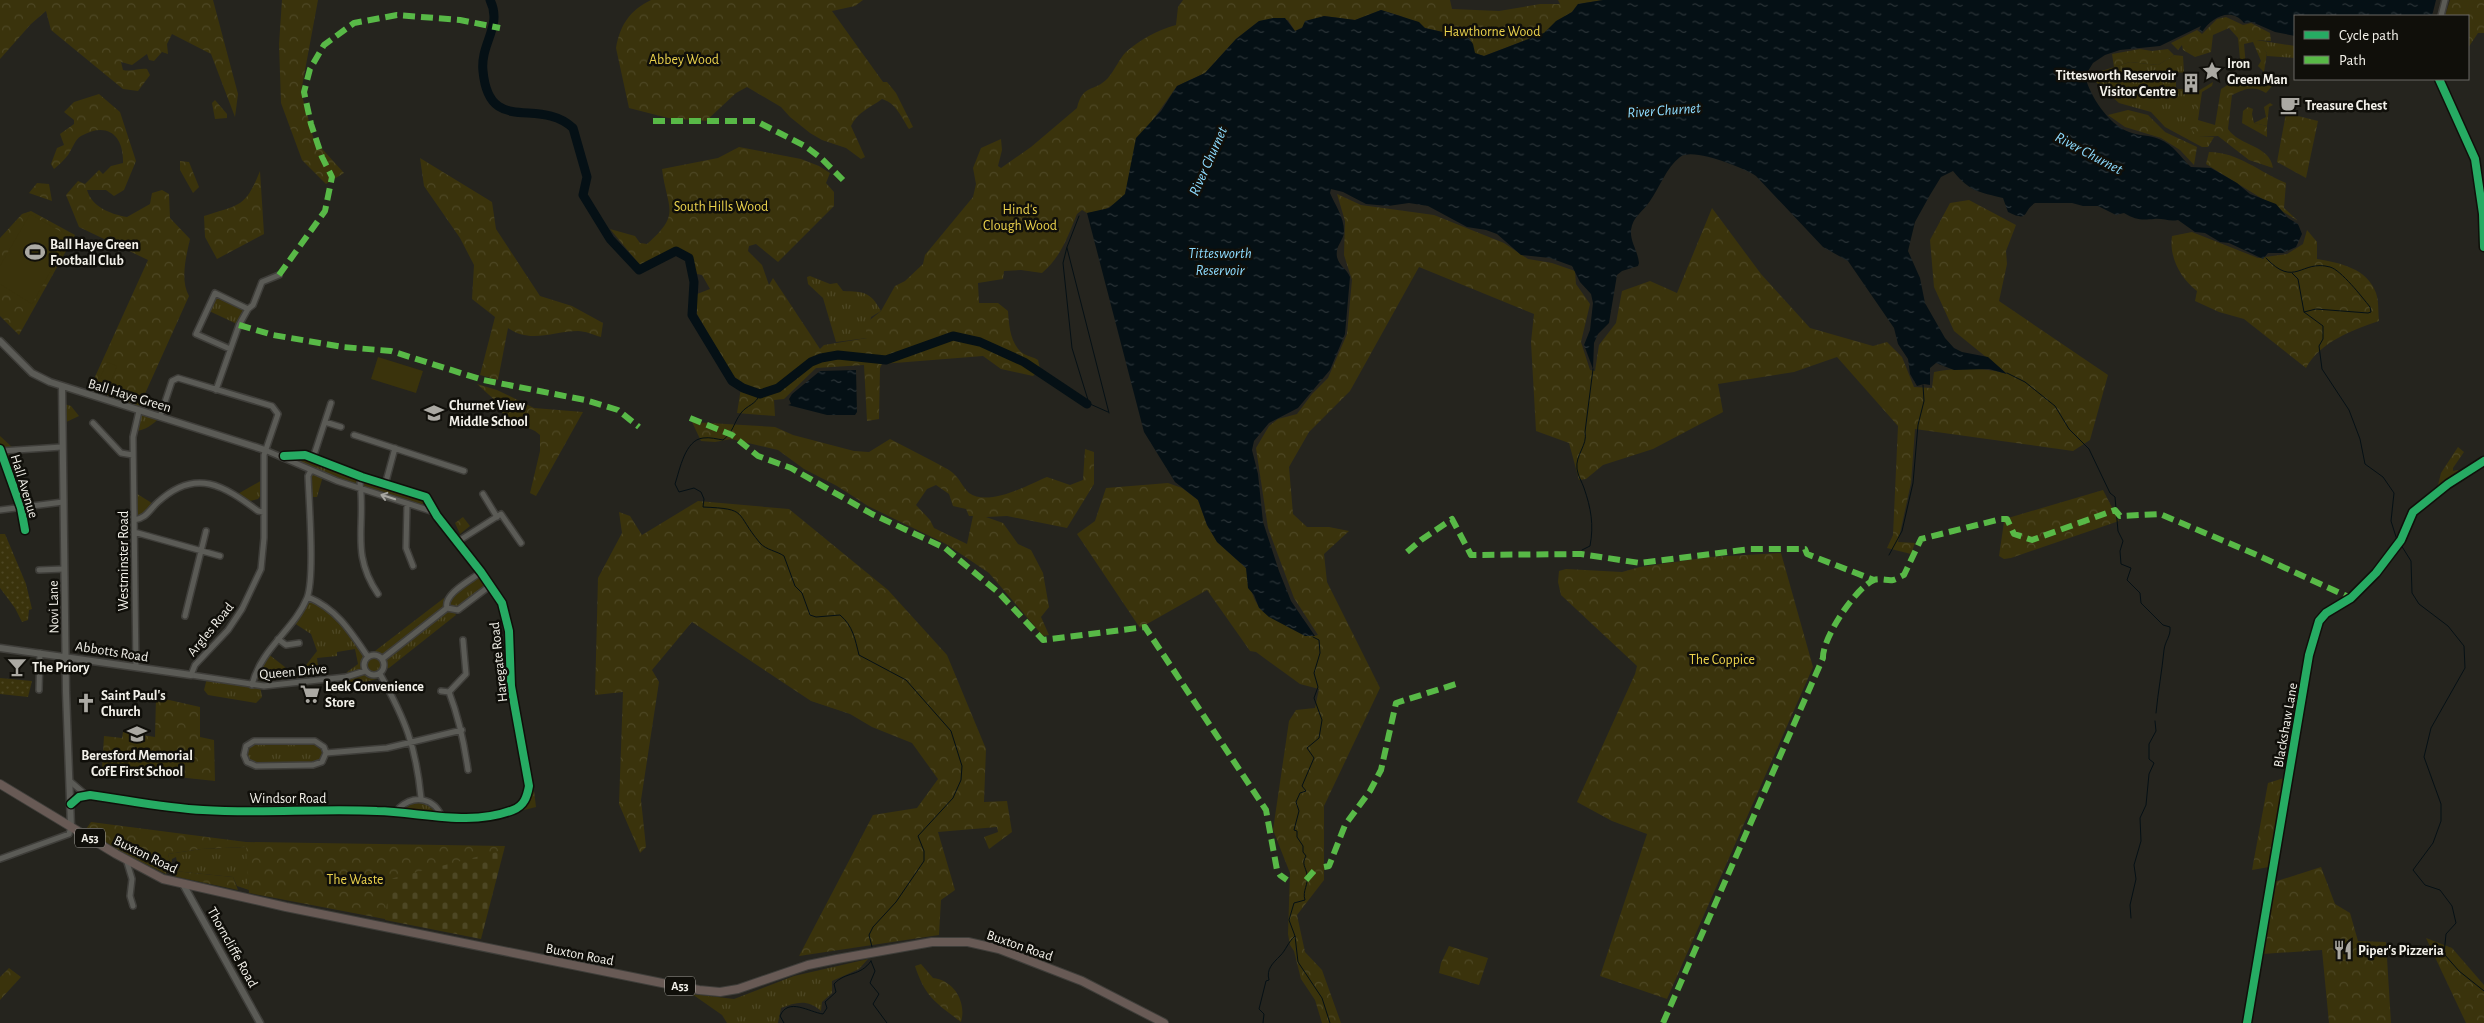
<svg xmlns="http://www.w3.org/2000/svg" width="2484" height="1023" viewBox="0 0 2484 1023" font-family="'Alegreya Sans',sans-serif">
	<defs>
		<pattern id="grass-tufts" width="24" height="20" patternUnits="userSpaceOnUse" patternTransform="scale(1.25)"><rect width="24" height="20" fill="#3a330c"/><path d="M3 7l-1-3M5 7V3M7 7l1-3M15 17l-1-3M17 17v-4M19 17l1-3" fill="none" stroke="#4d4724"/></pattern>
		<pattern id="forest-crowns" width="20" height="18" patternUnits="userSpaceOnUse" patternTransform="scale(1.25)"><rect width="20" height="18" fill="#3a330c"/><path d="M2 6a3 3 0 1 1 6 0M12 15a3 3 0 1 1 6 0" fill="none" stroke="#4d4724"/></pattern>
		<pattern id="cemetery-stones" width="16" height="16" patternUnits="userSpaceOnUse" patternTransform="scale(1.25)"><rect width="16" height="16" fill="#3a330c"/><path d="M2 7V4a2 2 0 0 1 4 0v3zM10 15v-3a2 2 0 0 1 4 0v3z" fill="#4d4724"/></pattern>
		<pattern id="garden-dots" width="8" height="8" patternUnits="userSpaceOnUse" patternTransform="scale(1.25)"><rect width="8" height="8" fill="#3a330c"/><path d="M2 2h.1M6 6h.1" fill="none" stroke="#4d4724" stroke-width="1.8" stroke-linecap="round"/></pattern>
		<pattern id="water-ripples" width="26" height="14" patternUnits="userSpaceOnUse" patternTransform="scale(1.25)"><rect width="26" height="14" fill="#051015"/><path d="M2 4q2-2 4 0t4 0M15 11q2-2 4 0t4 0" fill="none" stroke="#2a3337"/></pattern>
	</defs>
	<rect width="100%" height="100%" fill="#25241e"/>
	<path fill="url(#grass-tufts)" d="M2256 40 2295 46V58L2267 56V53Z
		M2174 55 2183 56 2184 73 2176 72V89H2187V93H2195L2198 137H2214L2208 147H2202L2165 127 2151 112 2119 103 2096 82 2095 73 2130 62 2158 65Z
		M2270 103 2273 105 2269 107 2267 126 2254 123 2266 117 2264 107Z
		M810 276 830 284 837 283 843 291C864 292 870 291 881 311L871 317 867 338 836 342 823 298 808 284 807 277Z
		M215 293 248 309 239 325 207 310Z
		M61 403 71 406 79 416 62 424Z
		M139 411 160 417C154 424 144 431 135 431Z
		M0 436 13 448 8 459 4 460 0 449Z
		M301 455 424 498 425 502 419 507 323 476 317 497H309L311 470 297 461Z
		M264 479V492L258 499 246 502 236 495Z
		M134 492 155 505 148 514 134 520Z
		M481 577 484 579 485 587 458 609H450L448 601 451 598 476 578Z
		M308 597 330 608 364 652 362 654 364 662 374 655 375 651 444 598 446 600V604L454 611 456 615 389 668 383 669 380 674 374 675 377 679 342 687 340 678 346 677 347 672 358 664 355 649 337 652V656L317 658 319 675 262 681 255 676 267 653 290 671 303 669 317 651 311 634 291 621Z
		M207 678 260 686 262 697 256 703 208 695 204 690Z
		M315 742 322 747 324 752 321 760 316 763 256 765 250 762 246 754 247 749 254 743Z
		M534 791 536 807 516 812 515 809 528 794Z
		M426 800 442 817 399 812 405 802Z
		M247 847 249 890 237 886 233 877 174 871 178 866 176 857 172 859 171 866 168 854 201 849Z
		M868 959 859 969 832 981V993L822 1002 821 1011C808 999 796 1002 781 1008L778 1023H727L722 1015 692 994 734 999 794 976Z"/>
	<path fill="url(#forest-crowns)" fill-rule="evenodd" d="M0 0H213L238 94 235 117 211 54 172 34 167 44 168 54 162 52 154 61 149 60 147 54 132 65 121 62 123 70C132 72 140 68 147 69L150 75 138 91 123 89 51 30 46 11 31 24 0 59Z
		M282 0H318L301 92 314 140 344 173 326 184 302 160 281 103 279 44Z
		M651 0H863L855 6 832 11 883 82H887L896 93 913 127 909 129C902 118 896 103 882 99 870 108 857 112 851 126L865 157 861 159 846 148 822 140 810 133 790 117 781 107 747 87 736 93 706 121 668 118 629 108 616 48C620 25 630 10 651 0Z
		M1183 0H1450L1452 9 1499 11 1540 4H1560L1558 0H1603L1578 4 1572 12 1555 23 1544 33 1484 56 1476 54 1464 37 1425 28 1401 16 1381 10 1355 20 1324 16 1295 31 1288 20 1259 21 1236 39 1205 73 1177 86 1152 121 1129 177 1125 194 1119 201 1104 210 1087 213 1082 210 1077 214C1068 236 1061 257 1042 273L1021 270 1004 271 1003 279 978 283 979 303H998L1008 311C1009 325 1010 345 1024 354 1029 357 1034 357 1038 360L1040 369 1033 376 1001 369 983 356 882 364 880 368 879 419 867 421 864 365 816 368 784 399 774 400 775 416 737 413 742 382 733 376 697 314V294L710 289 702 275 697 274 691 257 676 250 660 259 659 257 640 265 610 229 635 236 640 243 647 244C682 213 667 209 662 169L718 158 739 147 801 159 819 166 830 173 826 183 834 192V206L778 262 756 244 749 246 748 251 762 265 769 285 773 278 820 349 824 345 867 338 865 324 881 311 895 286 905 281 923 264 925 255 973 197 976 184 973 168 981 148 1001 139 1002 150 998 166 1001 168 1031 147 1077 108C1083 83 1094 93 1108 78 1115 70 1119 59 1126 52 1141 39 1158 30 1176 25L1178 7Z
		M2450 0H2484V33H2478L2468 48V16H2445Z
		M2226 17 2243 25 2251 23 2270 33 2271 41 2257 40 2267 53 2264 72 2258 66 2261 61 2253 42 2244 44 2246 66 2241 70 2238 38 2229 28 2213 35 2211 52 2195 57 2183 50 2182 45 2178 50 2171 43 2197 30 2202 34 2217 19Z
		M2140 49 2152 51 2168 49 2174 55 2158 65 2130 62 2114 67 2112 54Z
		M2241 77 2273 78 2275 83 2266 93C2253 85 2245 89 2232 95L2228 129C2239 146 2270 145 2273 168L2249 160 2218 136 2198 137 2190 128 2189 114 2194 109 2195 93 2213 82 2212 86 2202 92 2198 120 2215 125 2221 89Z
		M99 94 120 112 136 161 124 190 114 196 106 190H87C92 207 110 214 127 217L150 204 152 193 162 190 169 194 170 218 190 239C186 257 180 280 189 296L139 407 89 390 148 260 79 227 66 195 78 181 85 184 99 170 103 174 111 166 123 163C124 135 107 121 81 136 75 139 72 150 68 155 64 160 59 165 54 169L51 164 57 148 64 145 60 134 74 124V120L64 112 74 102Z
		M215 100 227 114V118L215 119 212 103Z
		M2248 107 2253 109 2252 114 2254 123 2267 126V137L2242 123 2243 111Z
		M2128 110 2148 115 2165 132 2197 147 2194 165 2180 150 2161 138 2125 127 2108 115Z
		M2286 113 2318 121 2306 178 2277 162Z
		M2209 152C2238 152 2259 172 2286 183L2284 208 2298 221 2206 164Z
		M420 158 492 202 496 229 540 296 572 306 603 323 601 337C594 335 585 331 578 331 554 331 530 344 508 328L498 380 480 375 495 317 472 299 474 265 460 238 424 186Z
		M180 161 189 162 199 187 193 193 180 170Z
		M260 171 264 234 217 259 205 237 204 216C240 204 245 208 260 171Z
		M37 183 49 184 52 201 29 193Z
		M1337 194 1361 205 1434 215 1504 243 1528 259 1552 263 1575 271 1576 284 1590 304 1581 342 1590 370 1595 371 1599 345 1616 323 1622 291 1650 281 1677 293 1712 208 1761 274 1810 328 1873 346 1887 342 1902 357 1914 387 1932 388 1934 372C1957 368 1984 367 2007 374L1954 331 1934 287 1930 240 1950 203 1969 200 2016 225 2006 251 2007 264 1999 301 2108 375 2090 440 2073 451 1915 429 1911 483 1898 542 1915 543 1911 554 1887 548 1893 535 1898 426 1837 357 1794 372 1718 384 1723 412 1653 449 1603 465 1586 479 1579 480 1569 443 1536 431 1531 342 1534 314 1419 267 1350 391 1309 432 1289 467 1293 514 1307 527H1329L1349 531 1324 554 1327 582 1380 688 1324 806V880L1297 915 1305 952 1322 970 1341 1023H1322L1315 1000 1301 979 1294 951 1290 945 1288 934 1290 873 1273 830 1289 721 1296 710 1315 708 1319 689 1300 684 1256 652 1250 651 1207 590 1140 628 1077 534 1095 521 1106 488 1168 483 1182 488 1198 500 1207 525 1217 542 1246 568C1254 609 1259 613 1296 630 1305 634 1309 638 1318 635L1294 598 1268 528 1256 448 1269 426 1278 419 1297 414 1312 394 1328 378 1347 334 1352 280 1344 255 1345 221Z
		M31 211 75 235 19 335 0 316V238L22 214Z
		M2307 230 2317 242V259C2340 263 2367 268 2376 293 2379 301 2378 312 2379 321 2352 330 2320 342 2306 368L2244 319 2219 312 2195 301 2197 291C2180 278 2169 257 2172 236L2192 232 2258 258 2287 254 2303 244Z
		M477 384 497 390 534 408 583 412 536 496 530 493 540 451V435L535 431 504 417 499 404Z
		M692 422 775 427 793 435 854 451 869 452 890 439C909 449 930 459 949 470 960 477 962 487 969 493 988 507 1028 485 1047 477L1070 485 1083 480 1085 449 1094 452V484L1067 528 1007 516 986 517 1003 523 1018 544 1031 550 1043 573 1049 607 1041 617 1049 635 1043 636 989 573 946 544 868 506 837 486 804 469 778 450 731 439 715 442 701 441ZM936 485 949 494 953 506 966 509 969 516H973L967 544 934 528 930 520 916 505 927 489Z
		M2458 447 2464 452 2453 468V471L2458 470 2460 474 2440 488 2438 485 2441 473Z
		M2103 490 2119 521 2011 558 2004 559 1999 556 2004 522 2008 518Z
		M698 501 789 509 888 590 947 655 986 749 984 802 1007 801 1012 832 989 849 984 837 998 832 997 827 938 832 955 890 941 900 939 935 799 956 873 815 917 808 938 779 912 743 872 727 850 714 811 701 692 622 652 670 659 682 641 800 646 847 640 853 619 804 623 692 595 695 598 578 622 533 619 512 630 516 642 535Z
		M463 517 470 526 460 534 455 523Z
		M1781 553 1813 667 1667 999 1600 976 1647 834 1612 821 1577 802 1635 674 1637 666 1561 595 1558 582 1559 571 1566 569 1622 572 1640 567 1710 557Z
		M156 697 200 707V737L214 740 215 781 102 769 104 736 122 738 123 732 155 737Z
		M2284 778 2269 867 2252 870 2268 783Z
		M91 822 246 842 505 846 504 850 437 929 249 893 246 847 201 849 168 854 171 866 166 874 119 851 86 829Z
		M2321 867 2335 904 2350 913 2358 941 2386 942 2391 1023H2329L2322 950 2262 954 2274 882Z
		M174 871 233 877 238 890 173 876Z
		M2426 938 2452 948 2484 985V1023H2466Z
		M1449 946 1488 958 1479 985 1439 973 1441 963Z
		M921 964 933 978C953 980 967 1001 961 1022 936 1003 925 997 915 966Z
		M9 968 21 977 0 1000V977Z"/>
	<path fill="url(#cemetery-stones)" d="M504 850 481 939 385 920 390 879Z"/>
	<path fill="url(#garden-dots)" d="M0 534H5L26 584 32 609 29 610 28 620 22 622 15 608 0 588Z
		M0 678 32 681 28 697 0 694Z"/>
	<path fill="#3a330c" d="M30 214 70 237 32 304 0 284V266Z
		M378 357 423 371 416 393 371 379Z
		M107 362 117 366 110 383 100 378Z"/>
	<path fill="url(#water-ripples)" d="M1603 0H2436L2432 16H2295V36L2275 32 2252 22 2244 23C2231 6 2211 18 2202 32L2199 30 2201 26 2160 46 2120 50 2105 55 2093 63 2085 76C2090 96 2108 124 2129 132 2139 136 2150 135 2159 139 2174 145 2180 157 2191 167L2211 168 2237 183 2250 194 2276 204 2288 218 2298 224 2302 234 2296 247 2283 253H2268L2263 259 2229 243 2220 242 2205 233 2195 232 2178 220C2169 222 2163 218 2154 219 2141 220 2136 220 2124 213L2116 215 2098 206H2083L2072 203H2035C2022 211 2030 223 2008 212L2003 198C1979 192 1970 192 1953 171L1941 177 1930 195 1915 222 1908 251 1920 278 1925 303 1945 338 1954 348 1962 352 1988 357 2007 374 1989 369 1954 370 1936 363 1930 368V385L1924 384 1917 386 1910 374 1908 359 1898 344 1894 328 1848 261 1823 247 1756 176C1744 168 1693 147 1680 157 1666 168 1660 187 1650 201 1643 212 1633 216 1631 230 1630 242 1638 251 1639 263L1638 266 1622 271 1617 275 1609 323 1598 334 1594 343 1593 369 1584 345 1590 330 1593 303 1591 294 1580 282 1572 266 1550 258 1521 255 1497 234 1486 230 1467 227 1428 206 1409 203 1388 206 1366 204 1343 192 1331 189 1330 193C1335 205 1344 217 1344 231 1344 241 1335 245 1337 257 1339 266 1347 269 1350 277L1345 334 1330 370 1298 408 1269 423 1254 441 1252 450 1258 474 1263 522 1279 571 1291 601 1315 636H1305L1269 617 1259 608 1254 595 1248 588 1246 568 1217 542 1207 525 1198 500 1175 482 1144 432 1087 213 1109 208 1125 194 1136 138 1161 111 1177 86 1205 73 1236 39 1259 21 1273 18H1285L1295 31 1302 28 1305 21 1324 16 1355 20 1381 10 1419 22 1425 28 1469 38 1473 44 1475 53 1484 56 1544 33 1556 21 1572 12 1578 4Z
		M856 370 857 412 855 415H827L788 405 791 404 789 399 792 394 820 371Z"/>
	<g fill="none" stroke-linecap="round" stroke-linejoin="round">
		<path stroke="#051015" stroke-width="1" d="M1079 216 1067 247 1063 263 1072 348 1088 400
			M1067 248 1109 413
			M2266 258C2295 289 2301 259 2330 267 2341 270 2362 297 2370 307L2371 312 2368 313 2316 309 2304 312 2323 326V339L2319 346 2322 369 2349 410 2360 439 2365 464 2383 477 2394 493 2391 521 2397 540
			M2292 273 2298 279 2304 312
			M2007 373 2025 382 2055 406 2069 429 2089 449 2110 493 2115 497 2118 531 2123 541 2120 551 2121 564 2131 568 2127 580 2140 593 2141 603 2163 625 2170 627C2171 636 2165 641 2164 650 2162 671 2158 692 2156 713
			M760 394C756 405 747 405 741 413 734 422 733 433 723 440 717 439 710 437 703 438 685 440 680 469 675 484L679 492 694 488 701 492 704 499 703 507C749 509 734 512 760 543 766 550 777 551 784 556L795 586 802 593 810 615 816 617 840 615C853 626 855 639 859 655L906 680 951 731 962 766 961 780 953 798 918 836 924 851V861L896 902 873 927 869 935 872 947
			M1090 404 1108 412
			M2401 545 2411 561 2412 593 2419 604 2448 626 2464 646 2465 668 2431 728 2424 757 2441 804V821L2433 843 2413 870 2425 885 2440 890 2452 906 2456 923 2446 934 2444 954 2459 971 2484 991
			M1582 550 1590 546C1594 525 1591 508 1584 488 1582 482 1578 476 1577 469 1575 455 1588 445 1585 432L1593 369
			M1889 555 1902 531 1913 483 1918 425 1924 401 1923 385
			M2131 918 2130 905 2136 879 2134 865 2141 841 2140 818 2146 805 2149 774 2154 763 2149 759V744L2156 731 2155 721
			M1295 936 1289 920 1294 903 1305 900C1302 891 1309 884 1307 875 1306 867 1301 864 1306 856L1303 852V846L1297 837V831L1294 830 1299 811 1296 802 1300 793 1306 791 1302 786 1314 758 1307 748 1319 738 1322 720 1314 698 1318 687 1314 673 1320 653 1319 640 1313 637
			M871 961 875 971 870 983 879 994 873 1004 887 1023
			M784 1023 780 1016C788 997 809 1012 823 1014L827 1008 825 1002 836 992 834 984C846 971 860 977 871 961
			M1263 1023 1264 1014 1259 1009 1266 981 1269 980C1266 969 1273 963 1280 956 1286 950 1288 942 1295 936L1298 962 1322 998 1330 1023"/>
		<path stroke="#051015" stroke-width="9" d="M490 0C503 26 480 43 483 71 489 137 539 96 573 128L587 177 583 195 610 239 639 270 676 251 689 258 694 282 692 315 732 381 743 388 760 394 778 388 811 362 821 358 838 355 886 360 953 336 980 342 1024 362 1087 404"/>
		<defs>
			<path id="minor" d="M2441 16 2445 0
				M2439 79 2475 159 2483 214V229
				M248 309 253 305 262 282 279 275
				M216 390 239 325 248 309 215 293 196 334 230 349
				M160 417 172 381 178 378 272 406 278 414 264 455V538L261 569 242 609 228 630 195 665 191 675 264 686 346 677 365 671
				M325 422 341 427
				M93 423 121 453 133 455
				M354 435 464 471
				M0 449 21 508 25 530
				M265 450 337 481 434 512
				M1 451 62 447
				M313 458 331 403
				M362 477 360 483C366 526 350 553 378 594
				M385 485 395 448
				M483 494 497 517
				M407 504 406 548 413 566
				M0 510 63 502
				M134 520C147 518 149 510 158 502 196 467 224 486 258 511L264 512
				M134 532 220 556
				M457 542 501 514 521 543
				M39 570 64 569
				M481 572C471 580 443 594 447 608L458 610 491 585
				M308 597C337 609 351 632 368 657
				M185 616 206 531
				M278 639 286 645 299 643
				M364 665a10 10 0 1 1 20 0a10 10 0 1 1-20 0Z
				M382 659 447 608
				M136 667 133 437 139 411
				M380 674C405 719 416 746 421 798
				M252 685C261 648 294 630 307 598 315 577 309 503 308 476L311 470
				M39 690 40 653
				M441 691 449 692C459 718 464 742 468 770
				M449 692 466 674 463 640
				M254 741H315L324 747 326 753 322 762 313 765 256 766 247 762 244 755 246 746Z
				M326 753 387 748 462 730
				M71 782 86 795
				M71 804 79 797 90 795C127 800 165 808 203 810 261 814 319 808 377 811 421 812 470 827 513 810 524 806 527 797 529 786L511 686 509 631 502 603 481 572 437 516 426 497 362 477 305 455 284 456
				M398 812 399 808C415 794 434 798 442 817
				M0 859 69 834 71 827
				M126 859 132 879 130 896 133 906"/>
			<path id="tertiary" d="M2483 229 2484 247
				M0 341 32 373 50 382 265 450
				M62 386 66 692 71 827
				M0 648 191 675
				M183 884 260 1023
				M2247 1023 2309 655 2319 621 2326 613 2351 598 2376 573 2401 540 2413 512 2448 484 2484 461"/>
			<path id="trunk" d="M0 784 116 854 163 879 286 907 662 983 699 990 720 992 738 989 808 965 837 959 932 942H968L999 949 1082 981 1164 1023"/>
		</defs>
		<use href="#minor" stroke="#3f3e3a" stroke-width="8"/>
		<use href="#tertiary" stroke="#3f3e3a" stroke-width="9"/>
		<use href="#trunk" stroke="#3f3e3a" stroke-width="10"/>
		<use href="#minor" stroke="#5b5b56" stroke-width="5"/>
		<use href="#tertiary" stroke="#5b5b56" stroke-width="6"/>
		<use href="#trunk" stroke="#685a55" stroke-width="8"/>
		<path stroke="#58b947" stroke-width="6" stroke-dasharray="12 6" stroke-linecap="butt" d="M653 121H756L805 146 821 158 843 180
			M279 275 325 211 332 177 322 157 311 124 304 92 310 69 324 45 354 23 397 15 460 20 500 28
			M239 325 273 335 343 347 391 351 483 380 585 400 618 410 639 427
			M690 418 732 435 758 456 791 468 872 514 945 548 999 593 1043 640 1145 627 1266 810 1277 870 1280 875 1287 880
			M1407 552 1421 540 1452 519 1471 555 1581 554 1640 563 1750 549H1805L1807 554 1874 580
			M1324 867 1329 866 1345 825 1370 791 1381 770 1396 703 1459 683
			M1306 880 1314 871
			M1663 1023 1823 658C1822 639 1855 588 1874 580 1880 578 1888 581 1893 580 1897 579 1901 576 1904 575L1921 539 2001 519H2007L2014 534 2032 540 2115 510 2120 516 2160 514 2257 555 2351 598"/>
		<defs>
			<path id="cycleway" d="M2439 79 2475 159 2483 214 2484 247
				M0 449 21 508 25 530
				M71 804 79 797 90 795C127 800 165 808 203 810 261 814 319 808 377 811 421 812 470 827 513 810 524 806 527 797 529 786L511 686 509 631 502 603 481 572 437 516 426 497 362 477 305 455 284 456
				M2247 1023 2309 655 2319 621 2326 613 2351 598 2376 573 2401 540 2413 512 2448 484 2484 461"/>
		</defs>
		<use href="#cycleway" stroke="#100f0a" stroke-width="11"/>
		<use href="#cycleway" stroke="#26ab63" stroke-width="8"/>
	</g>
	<defs><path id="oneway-shaft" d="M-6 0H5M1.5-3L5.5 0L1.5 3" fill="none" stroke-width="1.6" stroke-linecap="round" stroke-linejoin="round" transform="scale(1.25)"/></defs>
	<use stroke="#a7a6a0" href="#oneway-shaft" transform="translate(388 497) rotate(-162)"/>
	<defs>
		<symbol id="sight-bare" viewBox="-9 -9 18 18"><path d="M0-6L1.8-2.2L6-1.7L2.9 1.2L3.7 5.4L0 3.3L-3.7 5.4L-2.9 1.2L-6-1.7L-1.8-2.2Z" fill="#aba9a3" stroke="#100f0a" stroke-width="2.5" paint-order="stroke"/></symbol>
		<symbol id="building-bare" viewBox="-9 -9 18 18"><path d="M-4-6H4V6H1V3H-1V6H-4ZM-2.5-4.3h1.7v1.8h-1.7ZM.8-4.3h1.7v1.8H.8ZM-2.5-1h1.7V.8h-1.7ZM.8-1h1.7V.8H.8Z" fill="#aba9a3" stroke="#100f0a" stroke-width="2.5" paint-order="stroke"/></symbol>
		<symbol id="cafe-bare" viewBox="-9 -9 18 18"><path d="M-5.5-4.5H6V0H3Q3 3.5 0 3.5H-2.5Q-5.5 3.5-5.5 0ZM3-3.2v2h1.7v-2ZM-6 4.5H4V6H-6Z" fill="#aba9a3" stroke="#100f0a" stroke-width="2.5" paint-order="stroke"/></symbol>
		<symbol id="stadium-bare" viewBox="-9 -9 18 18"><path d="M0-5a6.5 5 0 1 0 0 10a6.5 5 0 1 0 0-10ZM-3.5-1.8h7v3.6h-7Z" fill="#aba9a3" stroke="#100f0a" stroke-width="2.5" paint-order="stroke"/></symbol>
		<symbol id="school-bare" viewBox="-9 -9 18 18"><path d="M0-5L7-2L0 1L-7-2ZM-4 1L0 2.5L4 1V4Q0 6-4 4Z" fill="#aba9a3" stroke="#100f0a" stroke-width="2.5" paint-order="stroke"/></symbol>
		<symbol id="bar-bare" viewBox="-9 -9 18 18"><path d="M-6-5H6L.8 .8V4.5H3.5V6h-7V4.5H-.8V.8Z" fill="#aba9a3" stroke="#100f0a" stroke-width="2.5" paint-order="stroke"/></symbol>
		<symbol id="supermarket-bare" viewBox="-9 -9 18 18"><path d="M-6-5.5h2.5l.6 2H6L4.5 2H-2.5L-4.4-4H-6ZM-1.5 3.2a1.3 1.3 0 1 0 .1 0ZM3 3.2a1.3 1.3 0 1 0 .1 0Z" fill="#aba9a3" stroke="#100f0a" stroke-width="2.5" paint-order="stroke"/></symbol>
		<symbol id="church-bare" viewBox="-9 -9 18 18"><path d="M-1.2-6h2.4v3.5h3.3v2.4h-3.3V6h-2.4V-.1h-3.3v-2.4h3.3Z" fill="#aba9a3" stroke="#100f0a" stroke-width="2.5" paint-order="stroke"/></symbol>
		<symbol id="restaurant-bare" viewBox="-9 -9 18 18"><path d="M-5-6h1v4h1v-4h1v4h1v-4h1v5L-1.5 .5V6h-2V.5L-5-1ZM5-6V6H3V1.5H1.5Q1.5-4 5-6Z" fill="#aba9a3" stroke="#100f0a" stroke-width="2.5" paint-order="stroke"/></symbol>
	</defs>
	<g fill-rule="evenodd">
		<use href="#sight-bare" x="2198" y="57" width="28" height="28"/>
		<use href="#building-bare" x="2177" y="69" width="28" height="28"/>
		<use href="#cafe-bare" x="2276" y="91" width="28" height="28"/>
		<use href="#stadium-bare" x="21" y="238" width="28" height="28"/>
		<use href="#school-bare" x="420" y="399" width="28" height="28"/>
		<use href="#bar-bare" x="3" y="653" width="28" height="28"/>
		<use href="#supermarket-bare" x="296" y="680" width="28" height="28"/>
		<use href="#church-bare" x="72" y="689" width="28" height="28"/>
		<use href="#school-bare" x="123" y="720" width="28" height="28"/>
		<use href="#restaurant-bare" x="2329" y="936" width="28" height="28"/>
	</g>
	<g text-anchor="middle" stroke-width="5" stroke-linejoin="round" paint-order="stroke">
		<g fill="#100f0a" stroke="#afada7" stroke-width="1">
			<rect x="75" y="828.5" width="30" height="19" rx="4"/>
			<rect x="665" y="976.5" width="30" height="19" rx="4"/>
		</g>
		<g font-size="12" font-weight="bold" fill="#f3f1ea">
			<text x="90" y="842">A53</text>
			<text x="680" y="990">A53</text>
		</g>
		<g font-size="14" fill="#ebd24c" stroke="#100f0a">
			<text x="1492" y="36">Hawthorne Wood</text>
			<text x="684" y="64">Abbey Wood</text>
			<text x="721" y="211">South Hills Wood</text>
			<text x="1020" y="214">Hind's<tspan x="1020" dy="16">Clough Wood</tspan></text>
			<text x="1722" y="664">The Coppice</text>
			<text x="355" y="884">The Waste</text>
		</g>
		<g font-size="14" font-weight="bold" fill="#f3f1ea" stroke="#100f0a" text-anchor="start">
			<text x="2227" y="68">Iron<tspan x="2227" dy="16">Green Man</tspan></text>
			<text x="2176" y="80" text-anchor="end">Tittesworth Reservoir<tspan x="2176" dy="16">Visitor Centre</tspan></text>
			<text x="2305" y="110">Treasure Chest</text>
			<text x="50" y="249">Ball Haye Green<tspan x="50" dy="16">Football Club</tspan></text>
			<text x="449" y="410">Churnet View<tspan x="449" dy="16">Middle School</tspan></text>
			<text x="32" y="672">The Priory</text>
			<text x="325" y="691">Leek Convenience<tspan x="325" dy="16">Store</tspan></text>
			<text x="101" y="700">Saint Paul's<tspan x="101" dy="16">Church</tspan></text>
			<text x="137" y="760" text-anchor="middle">Beresford Memorial<tspan x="137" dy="16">CofE First School</tspan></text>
			<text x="2358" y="955">Piper's Pizzeria</text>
		</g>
		<g font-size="14" fill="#f3f1ea" stroke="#100f0a">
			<text transform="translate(130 395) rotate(17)" y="5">Ball Haye Green</text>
			<text transform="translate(25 486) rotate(73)" y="5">Hall Avenue</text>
			<text transform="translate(123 561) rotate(-90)" y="5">Westminster Road</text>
			<text transform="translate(53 607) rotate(-91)" y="5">Novi Lane</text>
			<text transform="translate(210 629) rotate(-51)" y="5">Argles Road</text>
			<text transform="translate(112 651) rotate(9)" y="5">Abbotts Road</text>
			<text transform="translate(498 662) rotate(-96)" y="5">Haregate Road</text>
			<text transform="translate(293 671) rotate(-5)" y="5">Queen Drive</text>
			<text transform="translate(2285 725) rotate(-80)" y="5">Blackshaw Lane</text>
			<text x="288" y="803">Windsor Road</text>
			<text transform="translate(146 854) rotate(26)" y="5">Buxton Road</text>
			<text transform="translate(1020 945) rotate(19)" y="5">Buxton Road</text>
			<text transform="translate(233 947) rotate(61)" y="5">Thorncliffe Road</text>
			<text transform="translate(580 954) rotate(11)" y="5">Buxton Road</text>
		</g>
		<g font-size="15" font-style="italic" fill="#8edcff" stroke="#100f0a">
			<text transform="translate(1664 110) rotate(-4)" y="5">River Churnet</text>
			<text transform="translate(2089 153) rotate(28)" y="5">River Churnet</text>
			<text transform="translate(1208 161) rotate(-66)" y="5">River Churnet</text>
			<text x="1220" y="258">Tittesworth<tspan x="1220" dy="17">Reservoir</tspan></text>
		</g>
	</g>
	<rect x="2294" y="15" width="175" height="65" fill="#100f0a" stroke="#6b6964"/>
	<rect x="2304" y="31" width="25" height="8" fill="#26ab63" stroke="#6b6964"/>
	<text x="2339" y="40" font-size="15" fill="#f3f1ea">Cycle path</text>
	<rect x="2304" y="56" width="25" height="8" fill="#58b947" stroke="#6b6964"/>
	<text x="2339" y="65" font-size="15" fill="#f3f1ea">Path</text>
</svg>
